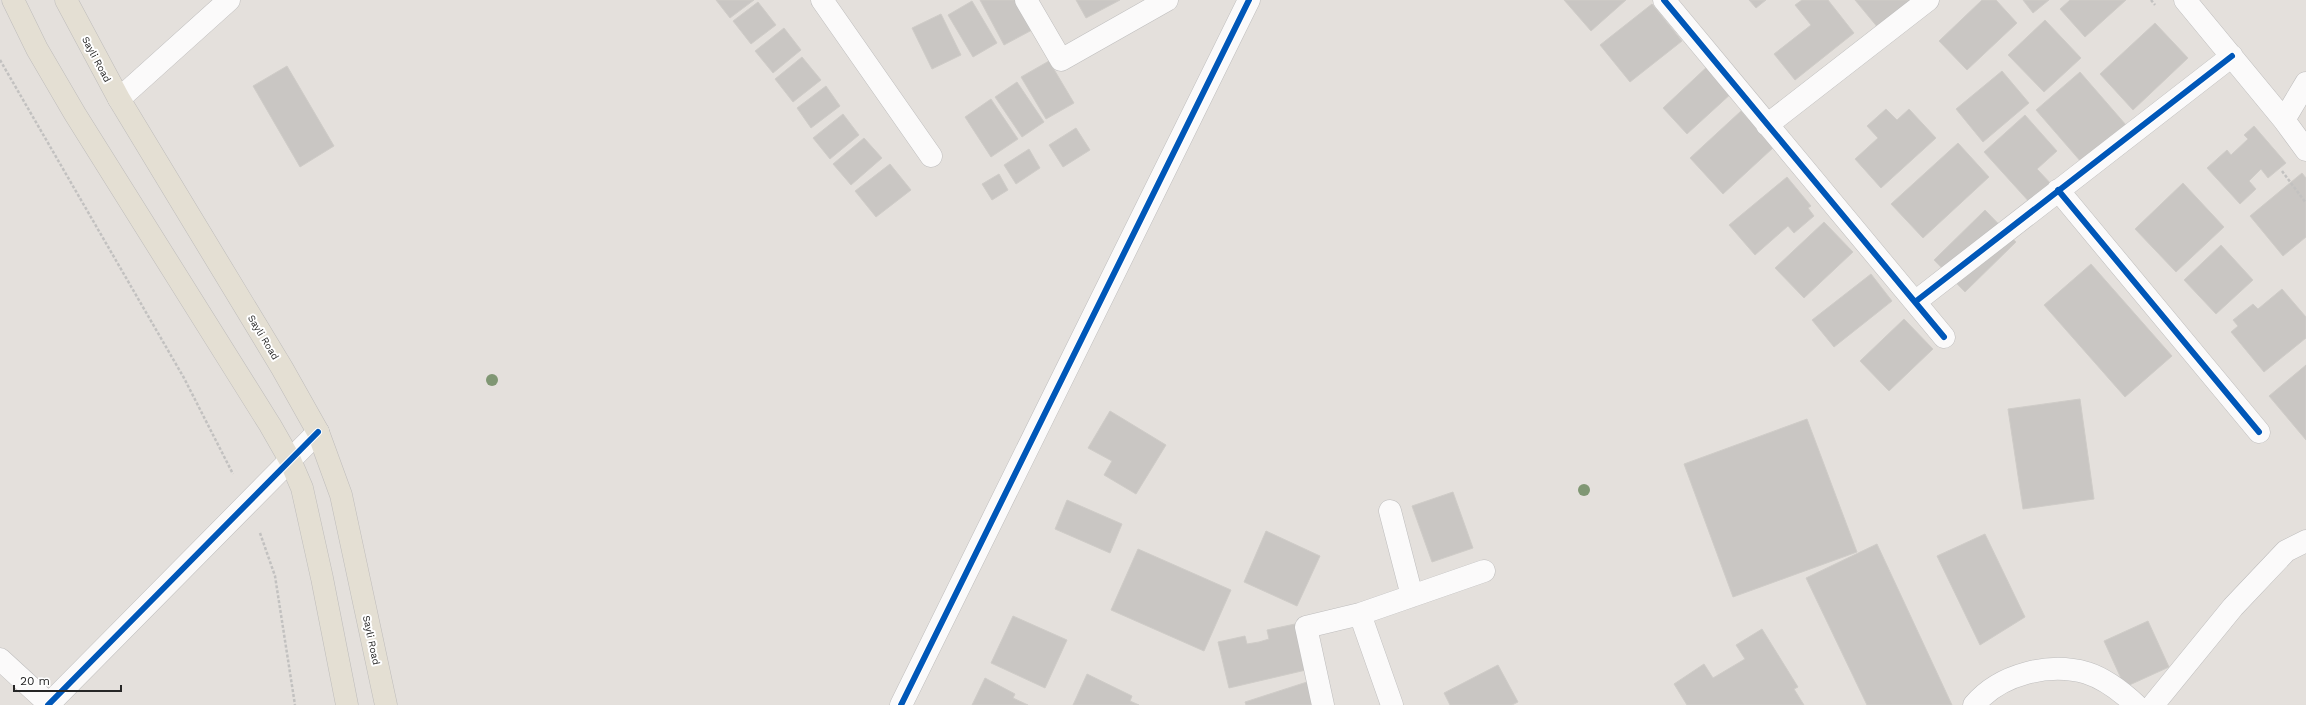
<svg xmlns="http://www.w3.org/2000/svg" width="2306" height="705" viewBox="0 0 2306 705" font-family="'Work Sans',sans-serif">
	<rect width="100%" height="100%" fill="#e4e0dc"/>
	<path fill="#c9c6c3" stroke="#cfccc8" d="M716 0H754L730 18Z
		M980 0H1017L1032 30 1004 45Z
		M1076 0H1120L1086 18Z
		M1564 0H1626L1591 31Z
		M1749 0H1766L1756 8Z
		M1802 0H1828L1854 33 1795 80 1774 54 1811 25 1795 5Z
		M1855 0H1915L1879 29Z
		M1982 0H1996L2017 23 1967 70 1939 41Z
		M2023 0H2049L2033 13Z
		M2070 0H2126L2085 37 2060 9Z
		M972 1 997 43 973 57 948 15Z
		M758 2 776 25 751 44 733 21Z
		M1652 4 1682 41 1630 82 1600 45Z
		M941 14 961 55 932 69 912 28Z
		M2045 20 2081 58 2044 92 2008 55Z
		M2155 23 2188 58 2133 110 2100 74Z
		M784 28 801 50 773 73 755 51Z
		M802 57 821 80 793 102 775 79Z
		M1049 61 1074 103 1046 119 1021 77Z
		M1710 64 1734 91 1687 134 1663 108Z
		M287 66 334 146 300 167 253 86Z
		M2002 71 2029 103 1983 142 1956 109Z
		M2080 72 2126 125 2082 163 2036 110Z
		M1017 82 1044 122 1022 137 995 97Z
		M826 86 840 106 811 128 797 108Z
		M991 99 1018 139 991 157 965 117Z
		M1886 109 1897 120 1909 109 1936 138 1881 188 1855 159 1878 138 1867 126Z
		M1741 111 1774 147 1723 194 1690 158Z
		M843 114 859 135 830 159 813 138Z
		M2025 115 2057 151 2037 169 2053 186 2032 205 1984 152Z
		M2254 126 2286 163 2268 178 2261 169 2249 181 2256 189 2240 204 2207 168 2227 150 2231 155 2248 139 2244 135Z
		M1076 128 1090 150 1063 167 1049 145Z
		M864 138 882 158 851 185 833 164Z
		M1958 143 1989 177 1923 238 1891 204Z
		M1029 149 1040 168 1016 184 1004 165Z
		M890 164 911 190 876 217 855 191Z
		M2302 173 2306 178V237L2283 256 2250 216Z
		M999 174 1008 190 992 200 982 184Z
		M1787 177 1811 206 1808 208 1814 216 1794 233 1788 226 1755 255 1729 225Z
		M2183 183 2224 227 2176 272 2135 229Z
		M1985 210 2016 242 1965 292 1934 260Z
		M1824 222 1853 252 1804 298 1775 268Z
		M2221 245 2253 280 2216 314 2184 280Z
		M2091 264 2172 356 2125 397 2044 305Z
		M1871 274 1892 301 1834 347 1812 320Z
		M2282 289 2306 317V338L2264 372 2231 332 2238 326 2233 320 2253 304 2258 309Z
		M1904 319 1933 349 1889 391 1860 361Z
		M2306 365V440L2269 396Z
		M2080 399 2094 499 2023 509 2008 409Z
		M1110 411 1166 445 1136 494 1104 475 1112 461 1088 448Z
		M1807 419 1857 552 1733 597 1684 464Z
		M1453 492 1473 548 1432 562 1412 506Z
		M1067 500 1122 524 1110 553 1055 529Z
		M1266 531 1320 556 1297 606 1244 582Z
		M1985 534 2025 617 1980 645 1937 556Z
		M1877 544 1952 705H1867L1806 578Z
		M1138 549 1231 590 1204 651 1111 610Z
		M1013 616 1067 640 1045 688 991 663Z
		M2148 621 2169 667 2125 687 2104 641Z
		M1295 624 1306 670 1229 688 1218 642 1245 636 1247 644 1259 642 1269 639 1267 630Z
		M1762 629 1798 687 1794 689 1804 705H1687L1674 684 1704 664 1713 678 1745 659 1736 645Z
		M1498 665 1518 702 1512 705H1450L1444 693Z
		M1087 674 1132 696 1130 701 1139 705H1073Z
		M985 678 1015 694 1013 698 1028 705H972Z
		M1310 681 1317 705H1246L1245 702Z"/>
	<g fill="none" stroke-linecap="round" stroke-linejoin="round">
		<defs>
			<path id="minor" d="M822 0 931 156
				M1026 0 1061 60 1167 0
				M1664 0 1944 337
				M2185 0 2284 120 2306 150
				M119 99 229 0
				M2284 120 2306 83
				M1767 125 1928 0
				M2058 190 2259 432
				M1915 302 2232 56
				M1390 511 1412 596
				M1360 614 1392 705
				M0 659 49 704
				M48 705 318 432
				M901 705 1249 0
				M1323 705 1306 627 1360 614 1484 571
				M1974 705C2000 674 2049 662 2087 673 2106 679 2122 692 2136 705
				M2153 705 2233 607 2286 551 2306 541"/>
			<path id="major" d="M13 0 37 49 75 114 270 425 290 460 302 488 322 578 347 705
				M66 0 119 99 282 368 318 432 341 495 386 705"/>
		</defs>
		<use href="#minor" stroke="#bebdbd" stroke-width="23"/>
		<use href="#major" stroke="#bebcbb" stroke-width="23"/>
		<path stroke="#c2c1c0" stroke-width="2.5" stroke-dasharray="3 2" stroke-linecap="butt" d="M2151 0 2155 5
			M0 60 184 378 233 474
			M2282 171 2306 203
			M260 533 275 576 295 705"/>
		<use href="#minor" stroke="#fbfafa" stroke-width="22"/>
		<use href="#major" stroke="#e4dfd3" stroke-width="22"/>
		<defs>
			<path id="cycleway" d="M1664 0 1944 337
				M2058 190 2259 432
				M1915 302 2232 56
				M48 705 318 432
				M901 705 1249 0"/>
		</defs>
		<use href="#cycleway" stroke="#fff" stroke-width="8"/>
		<use href="#cycleway" stroke="#0057b8" stroke-width="6"/>
	</g>
	<g fill="#809774">
		<circle cx="492" cy="380" r="6"/>
		<circle cx="1584" cy="490" r="6"/>
	</g>
	<g text-anchor="middle" stroke-width="4" stroke-linejoin="round" paint-order="stroke">
		<g font-size="10" fill="#262626" stroke="#fff">
			<text transform="translate(97 59) rotate(62)" y="4">Sayli Road</text>
			<text transform="translate(264 337) rotate(59)" y="4">Sayli Road</text>
			<text transform="translate(372 640) rotate(78)" y="4">Sayli Road</text>
		</g>
	</g>
	<path d="M14 685v6h107v-6" fill="none" stroke="#262626" stroke-width="2"/>
	<text x="20" y="685" font-size="12" fill="#262626" stroke="#ffffff" stroke-width="3" paint-order="stroke">20 m</text>
</svg>
